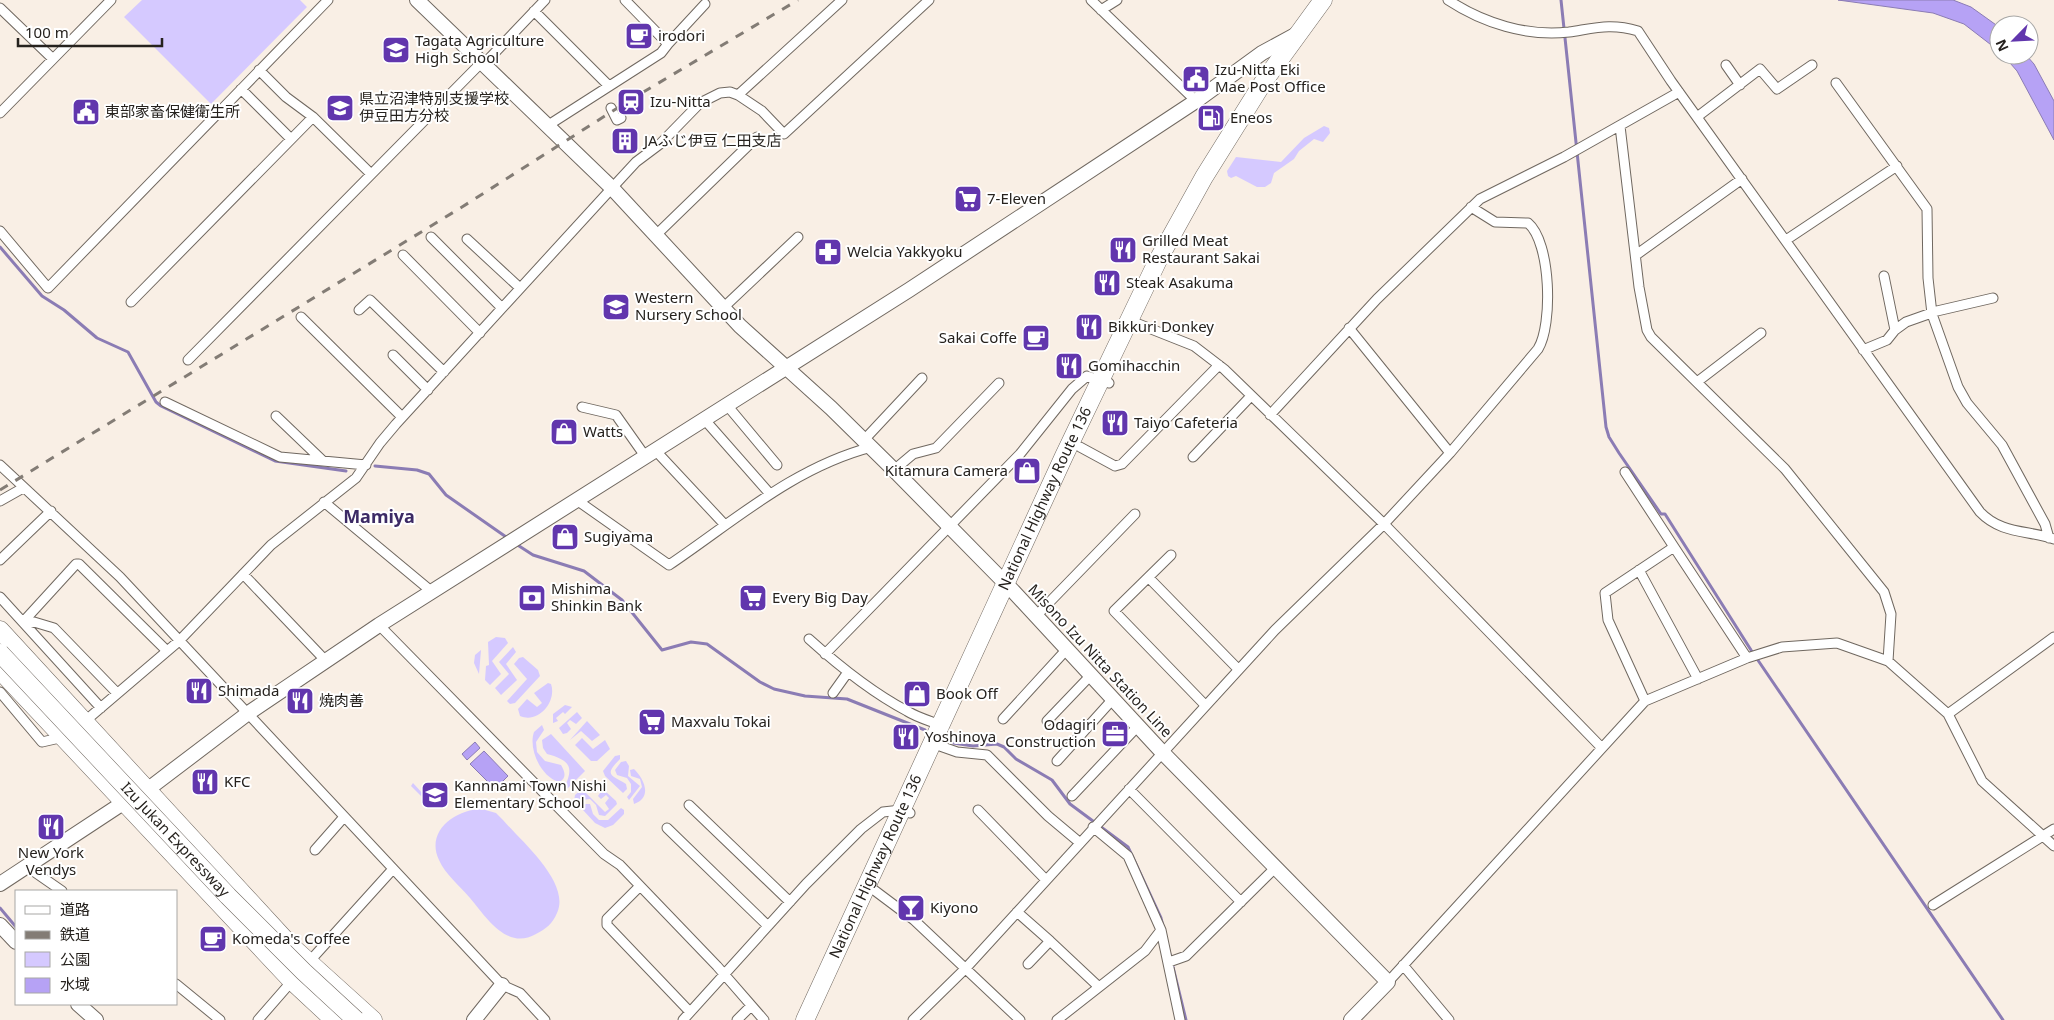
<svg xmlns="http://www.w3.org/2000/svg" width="2054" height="1020" viewBox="0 0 2054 1020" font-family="'Noto Sans','Noto Sans JP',sans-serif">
	<rect width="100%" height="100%" fill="#f9efe5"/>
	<path fill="#d5c9ff" d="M142 0H300L307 7 211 104 124 17Z
		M1324 126 1329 128 1330 133 1323 142 1314 139 1299 151 1294 159 1274 173 1271 183 1265 187H1257L1236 176 1231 178 1228 176 1227 171 1236 157 1281 162 1304 138Z
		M496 637 505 638 508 643 492 661 501 674 490 685 485 680 486 666 489 665 488 642Z
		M513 647 516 652 506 664 517 680 501 695 495 688 509 674 499 662Z
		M481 650 479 674 474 663 475 655Z
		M523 657 538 670 540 676 515 703 510 704 507 701 527 679 514 664 519 658Z
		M548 683 551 684C557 701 539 724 520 716L518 709 527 699 537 707 542 703 534 693Z
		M565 705 572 707 565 714 563 712 556 718 558 721 553 723V714Z
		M577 712 582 718 576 724 570 720 567 723 571 729 567 733 563 734 559 728Z
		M587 721 600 735 592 741 581 731 570 740Z
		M542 725 544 730 536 742 537 752 545 761 561 765C565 772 567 778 559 782 541 777 528 749 534 732Z
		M551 734 585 771 566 790 564 788C575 766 569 760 547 754L543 748 542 740Z
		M582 738 593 749 605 740 610 749 597 761H591L575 745Z
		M620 755V759C603 776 612 775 626 784L627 789 623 793 605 776 603 771 615 756Z
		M626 761 629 766 628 776 640 786 629 800 627 797 631 792V784L627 778 617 775 615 770 621 762Z
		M634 769C644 779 653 797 634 804L633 799 642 787 640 779 631 776 630 770Z
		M593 780 616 801 617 804 605 816 599 815 596 805 590 799 574 801 575 795 582 789 605 812 609 809 605 803 609 798 606 795 601 799 598 796 602 790 599 788 593 792 588 787Z
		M413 783 434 806 433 808 411 786Z
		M585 804H590L593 814 599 820H608L621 808 624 810V814L613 825 605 828 595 823 583 810Z
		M482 809 496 813 503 820C522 842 571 883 557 913 553 923 546 929 536 934 507 951 486 917 470 898 460 886 445 874 439 860 425 831 456 809 482 809Z"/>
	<path fill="#b6a2f5" stroke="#8b7cb4" d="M1838 0H1953L1971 7 1999 27V51L1964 24 1933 13Z
		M2003 55H2026L2034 64 2054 101V140L2017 71Z
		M475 742 480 748 467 760 462 754Z
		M484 751 508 776 495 789 470 764Z"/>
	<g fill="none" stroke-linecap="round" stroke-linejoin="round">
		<path stroke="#8b7cb4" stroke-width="3" d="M1561 0 1606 427 1609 437 1619 453 1661 514H1665L1751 650 2003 1020
			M0 247 42 296 64 310 97 338 128 352 156 402 161 406 275 461 346 471
			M375 466 417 470 429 474 446 495 509 539
			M516 544 533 555 584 571 622 600 662 650 691 642 707 644 760 682 774 689 805 696 847 699 925 730
			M953 743 973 746 997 744 1004 747 1016 759 1052 780 1070 804 1128 847 1161 918 1186 1020
			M0 908 16 927"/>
		<defs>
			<path id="street" d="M1091 0 1196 101
				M1448 0C1483 23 1527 37 1569 32 1596 28 1611 23 1638 31L1671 81 1980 512C2001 534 2027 530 2054 539
				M0 8 53 59
				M1101 10 1117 0
				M534 11 608 85
				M668 44 705 4
				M483 65 545 0
				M1726 65 1740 85
				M259 70 286 97 313 117 371 174
				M1836 83 1927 209 1928 278 1932 314 1958 387 1967 403 2002 445 2045 524 2049 538
				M241 89 291 139
				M738 95 842 0
				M611 108 617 120 621 118
				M0 113 111 0
				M1697 117 1760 69 1777 89 1812 65
				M547 126 661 53 668 44 625 0
				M1620 126 1639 287 1647 330 1651 337 1785 469 1884 592 1891 614 1888 661
				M0 231 48 288 328 0
				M655 236 757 137
				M431 237 502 308
				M467 239 520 288
				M1786 240 1897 166
				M403 255 480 333
				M1636 255 1742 179
				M1884 276 1895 330
				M131 302 313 117
				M723 308 798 237
				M359 310 370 300 444 372
				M301 317 402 417
				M1136 323 1194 346 1224 369 1384 524 1601 747
				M1349 328 1450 453
				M1863 350 1887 340 1895 330 1906 322 1937 311 1993 298
				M393 355 428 390
				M188 360 481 63
				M1697 382 1761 333
				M165 402 280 457 366 465
				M726 404 777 465
				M582 407 616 415 645 456
				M1270 415 1377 299 1480 199 1564 157 1679 92
				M276 416 323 461
				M704 419 770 494
				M864 440 922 378
				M1080 447 1115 466 1122 464 1219 365
				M655 450 725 525
				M1193 457 1251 396
				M0 465 120 577 502 985 520 993 545 1020
				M894 470 913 454 936 448 999 383
				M1625 472 1674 547
				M0 501 23 488
				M578 501 669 565C733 522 794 467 872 447
				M324 502 431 591
				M1171 555 1114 611 1205 705
				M0 560 51 511
				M1639 570 1698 679
				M243 574 325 660
				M1149 578 1238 669
				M0 597 101 708
				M1036 616 1135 514
				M23 622 76 564H79L167 651
				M26 625 34 622 54 628 117 693
				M379 625 604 854 620 865 717 966 764 1020
				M809 639C839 666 871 692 907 711 918 718 931 721 943 726
				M825 654 1020 454 1072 389 1087 376 1109 383
				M0 692 42 742 64 737
				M833 693 848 672
				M1645 701 1608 620 1605 593 1674 547 1747 658
				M1948 714 2054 637
				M1003 719 1067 649
				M1047 721 1091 675
				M84 722 179 641 271 545 356 478 380 443 396 424 612 188 636 162 660 144 700 103 720 93 730 92 738 95 762 111 784 134 929 0
				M940 746 957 752 987 755 1048 816 1079 842
				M1057 761 1113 699
				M1129 789 1241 902
				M1072 796 1138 726
				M689 805 790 902
				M978 810 1046 880
				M1093 827 1128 856 1161 930 1180 1020
				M667 828 768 926
				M315 850 344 817
				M26 866 62 891
				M640 886 607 919V925L690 1012
				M874 890 914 920 1020 1020
				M1933 905 2054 829
				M1017 912 1050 941 1028 964
				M1050 941 1099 987
				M1169 962 1186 956 1276 867
				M308 963 393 869
				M1403 965 1449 1020
				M1388 982 1645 701 1747 658 1782 647 1837 643 1888 661 1948 714 1982 781 2054 846
				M176 984 220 1020
				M258 1020 292 981
				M683 1020 806 884 861 829 883 812 901 810 910 813
				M737 1020 751 1006
				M913 1020 966 968 1275 630 1384 524 1450 453 1538 349C1553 325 1551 242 1528 223L1495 222 1471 207
				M1057 1020 1145 951 1161 930"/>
			<path id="secondary" d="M417 0 612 188 740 326 831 408 894 470 1013 591 1162 752 1388 982 1351 1020
				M0 884 123 803 147 790 247 714 379 625 909 290 1196 101 1262 53 1297 34
				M0 925 16 942
				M78 1004 96 1020
				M474 1020 502 985"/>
			<g id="highway">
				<path d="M0 630 291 946 373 1020"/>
				<path d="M0 670 292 981 334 1020"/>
				<path id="s1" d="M805 1020 1064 456 1158 260 1204 177 1264 81 1323 0"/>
			</g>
		</defs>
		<use href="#street" stroke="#706860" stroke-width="11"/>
		<use href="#secondary" stroke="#706860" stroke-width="16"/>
		<use href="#highway" stroke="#706860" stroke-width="19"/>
		<use href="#street" stroke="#fff" stroke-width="9"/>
		<use href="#secondary" stroke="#fff" stroke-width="14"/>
		<use href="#highway" stroke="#fff" stroke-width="18"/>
		<path stroke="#837c75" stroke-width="3" stroke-dasharray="9 9" stroke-linecap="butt" d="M0 490 462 207 630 100 798 0"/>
		<defs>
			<g id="highway-bridge">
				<path id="s2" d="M0 653 228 896 304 972 356 1020"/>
			</g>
		</defs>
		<use href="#highway-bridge" stroke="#706860" stroke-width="19" stroke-linecap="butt"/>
		<use href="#highway-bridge" stroke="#fff" stroke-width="18"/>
	</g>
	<defs>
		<symbol id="cafe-square" viewBox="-11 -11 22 22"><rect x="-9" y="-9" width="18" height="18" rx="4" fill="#6136ad" stroke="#fff"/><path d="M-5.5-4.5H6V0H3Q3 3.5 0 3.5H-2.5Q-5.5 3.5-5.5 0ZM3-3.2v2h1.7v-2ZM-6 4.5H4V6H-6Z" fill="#fff"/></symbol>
		<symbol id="school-square" viewBox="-11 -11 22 22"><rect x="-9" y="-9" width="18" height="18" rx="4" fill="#6136ad" stroke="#fff"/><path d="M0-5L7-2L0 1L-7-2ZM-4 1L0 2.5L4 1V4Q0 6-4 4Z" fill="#fff"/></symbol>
		<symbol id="civic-square" viewBox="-11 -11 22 22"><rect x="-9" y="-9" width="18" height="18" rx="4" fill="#6136ad" stroke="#fff"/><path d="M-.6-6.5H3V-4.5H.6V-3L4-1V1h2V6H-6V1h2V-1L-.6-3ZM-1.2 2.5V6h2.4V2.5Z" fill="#fff"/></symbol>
		<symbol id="station-square" viewBox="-11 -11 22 22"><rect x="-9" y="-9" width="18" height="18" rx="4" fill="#6136ad" stroke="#fff"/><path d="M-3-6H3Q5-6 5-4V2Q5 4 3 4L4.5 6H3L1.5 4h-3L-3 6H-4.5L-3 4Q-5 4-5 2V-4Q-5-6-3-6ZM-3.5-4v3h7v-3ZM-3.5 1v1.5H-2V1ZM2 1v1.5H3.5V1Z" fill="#fff"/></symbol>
		<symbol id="fuel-square" viewBox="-11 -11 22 22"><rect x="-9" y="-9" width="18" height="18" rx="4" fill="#6136ad" stroke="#fff"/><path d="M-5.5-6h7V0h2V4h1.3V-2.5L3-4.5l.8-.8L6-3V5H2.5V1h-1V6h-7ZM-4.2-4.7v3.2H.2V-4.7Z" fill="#fff"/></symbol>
		<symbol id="building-square" viewBox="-11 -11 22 22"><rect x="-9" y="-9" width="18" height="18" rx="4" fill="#6136ad" stroke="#fff"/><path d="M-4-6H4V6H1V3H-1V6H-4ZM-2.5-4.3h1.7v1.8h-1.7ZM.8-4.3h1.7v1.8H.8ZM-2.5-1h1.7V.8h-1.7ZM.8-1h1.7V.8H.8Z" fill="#fff"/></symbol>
		<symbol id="supermarket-square" viewBox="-11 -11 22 22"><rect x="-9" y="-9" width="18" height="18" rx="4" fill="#6136ad" stroke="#fff"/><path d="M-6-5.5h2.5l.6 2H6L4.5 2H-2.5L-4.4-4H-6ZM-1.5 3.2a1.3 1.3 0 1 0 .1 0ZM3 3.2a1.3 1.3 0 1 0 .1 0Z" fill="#fff"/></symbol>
		<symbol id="restaurant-square" viewBox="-11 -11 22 22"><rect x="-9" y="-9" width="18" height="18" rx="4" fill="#6136ad" stroke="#fff"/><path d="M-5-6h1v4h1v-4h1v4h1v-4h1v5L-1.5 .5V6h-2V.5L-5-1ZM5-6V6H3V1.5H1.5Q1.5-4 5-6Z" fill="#fff"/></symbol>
		<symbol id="pharmacy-square" viewBox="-11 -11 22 22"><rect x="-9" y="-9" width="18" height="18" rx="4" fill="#6136ad" stroke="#fff"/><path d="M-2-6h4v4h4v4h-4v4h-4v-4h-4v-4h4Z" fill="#fff"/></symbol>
		<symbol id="shop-square" viewBox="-11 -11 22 22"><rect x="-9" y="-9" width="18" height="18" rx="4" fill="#6136ad" stroke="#fff"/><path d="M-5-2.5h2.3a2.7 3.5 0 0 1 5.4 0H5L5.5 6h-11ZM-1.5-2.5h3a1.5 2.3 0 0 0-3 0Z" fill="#fff"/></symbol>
		<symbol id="bank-square" viewBox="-11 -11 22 22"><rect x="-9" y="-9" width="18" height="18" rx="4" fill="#6136ad" stroke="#fff"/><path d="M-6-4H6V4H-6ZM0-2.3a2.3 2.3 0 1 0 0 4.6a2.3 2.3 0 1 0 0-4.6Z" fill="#fff"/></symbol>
		<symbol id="office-square" viewBox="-11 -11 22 22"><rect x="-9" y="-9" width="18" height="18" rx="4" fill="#6136ad" stroke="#fff"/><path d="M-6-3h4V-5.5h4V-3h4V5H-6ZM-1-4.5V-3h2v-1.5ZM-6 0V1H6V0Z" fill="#fff"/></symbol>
		<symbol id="bar-square" viewBox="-11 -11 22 22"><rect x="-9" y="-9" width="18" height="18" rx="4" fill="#6136ad" stroke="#fff"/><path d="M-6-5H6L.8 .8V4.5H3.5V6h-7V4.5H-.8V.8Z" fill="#fff"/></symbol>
	</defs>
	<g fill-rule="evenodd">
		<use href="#cafe-square" x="623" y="20" width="32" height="32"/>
		<use href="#school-square" x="380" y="34" width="32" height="32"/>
		<use href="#civic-square" x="1180" y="63" width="32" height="32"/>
		<use href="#station-square" x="615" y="86" width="32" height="32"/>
		<use href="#school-square" x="324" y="92" width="32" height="32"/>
		<use href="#civic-square" x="70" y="96" width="32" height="32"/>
		<use href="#fuel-square" x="1195" y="102" width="32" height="32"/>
		<use href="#building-square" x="609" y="125" width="32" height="32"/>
		<use href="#supermarket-square" x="952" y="183" width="32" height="32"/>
		<use href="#restaurant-square" x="1107" y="234" width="32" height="32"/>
		<use href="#pharmacy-square" x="812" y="236" width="32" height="32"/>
		<use href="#restaurant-square" x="1091" y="267" width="32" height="32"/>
		<use href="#school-square" x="600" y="291" width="32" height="32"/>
		<use href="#restaurant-square" x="1073" y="311" width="32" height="32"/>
		<use href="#cafe-square" x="1020" y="322" width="32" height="32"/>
		<use href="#restaurant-square" x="1053" y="350" width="32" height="32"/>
		<use href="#restaurant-square" x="1099" y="407" width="32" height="32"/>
		<use href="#shop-square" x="548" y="416" width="32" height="32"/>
		<use href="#shop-square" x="1011" y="455" width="32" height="32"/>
		<use href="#shop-square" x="549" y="521" width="32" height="32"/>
		<use href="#bank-square" x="516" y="582" width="32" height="32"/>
		<use href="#supermarket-square" x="737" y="582" width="32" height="32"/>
		<use href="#restaurant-square" x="183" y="675" width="32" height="32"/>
		<use href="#shop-square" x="901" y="678" width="32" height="32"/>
		<use href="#restaurant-square" x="284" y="685" width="32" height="32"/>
		<use href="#supermarket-square" x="636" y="706" width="32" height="32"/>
		<use href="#office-square" x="1099" y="718" width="32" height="32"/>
		<use href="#restaurant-square" x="890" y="721" width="32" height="32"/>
		<use href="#restaurant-square" x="189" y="766" width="32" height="32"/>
		<use href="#school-square" x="419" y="779" width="32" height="32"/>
		<use href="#restaurant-square" x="35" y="811" width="32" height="32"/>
		<use href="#bar-square" x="895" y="892" width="32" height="32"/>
		<use href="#cafe-square" x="197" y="923" width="32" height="32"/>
	</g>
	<g text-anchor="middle" stroke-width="4" stroke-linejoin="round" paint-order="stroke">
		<g font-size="15" fill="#26221e" stroke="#fff" text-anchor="start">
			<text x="658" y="41">irodori</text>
			<text x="415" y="46">Tagata Agriculture<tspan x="415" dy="17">High School</tspan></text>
			<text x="1215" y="75">Izu-Nitta Eki<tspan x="1215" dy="17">Mae Post Office</tspan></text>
			<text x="359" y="104">県立沼津特別支援学校<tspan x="359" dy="17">伊豆田方分校</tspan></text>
			<text x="650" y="107">Izu-Nitta</text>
			<text x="105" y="117">東部家畜保健衛生所</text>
			<text x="1230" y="123">Eneos</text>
			<text x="644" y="146">JAふじ伊豆 仁田支店</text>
			<text x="987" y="204">7-Eleven</text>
			<text x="1142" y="246">Grilled Meat<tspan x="1142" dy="17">Restaurant Sakai</tspan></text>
			<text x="847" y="257">Welcia Yakkyoku</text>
			<text x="1126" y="288">Steak Asakuma</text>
			<text x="635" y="303">Western<tspan x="635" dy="17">Nursery School</tspan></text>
			<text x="1108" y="332">Bikkuri Donkey</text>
			<text x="1017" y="343" text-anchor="end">Sakai Coffe</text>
			<text x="1088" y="371">Gomihacchin</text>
			<text x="1134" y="428">Taiyo Cafeteria</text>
			<text x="583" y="437">Watts</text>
			<text x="1008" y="476" text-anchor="end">Kitamura Camera</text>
			<text x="584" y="542">Sugiyama</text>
			<text x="551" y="594">Mishima<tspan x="551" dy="17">Shinkin Bank</tspan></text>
			<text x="772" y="603">Every Big Day</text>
			<text x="218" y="696">Shimada</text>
			<text x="936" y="699">Book Off</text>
			<text x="319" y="706">焼肉善</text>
			<text x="671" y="727">Maxvalu Tokai</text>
			<text x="1096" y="730" text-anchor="end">Odagiri<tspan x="1096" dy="17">Construction</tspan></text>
			<text x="925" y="742">Yoshinoya</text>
			<text x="224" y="787">KFC</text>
			<text x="454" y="791">Kannnami Town Nishi<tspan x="454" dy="17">Elementary School</tspan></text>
			<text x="51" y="858" text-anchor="middle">New York<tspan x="51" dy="17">Vendys</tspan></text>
			<text x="930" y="913">Kiyono</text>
			<text x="232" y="944">Komeda's Coffee</text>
		</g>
		<g font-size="15" fill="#26221e" stroke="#fff">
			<text dy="5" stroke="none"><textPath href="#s1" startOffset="574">National Highway Route 136</textPath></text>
			<text transform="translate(1100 661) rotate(47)" y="5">Misono Izu Nitta Station Line</text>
			<text dy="5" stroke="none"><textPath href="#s2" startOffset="256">Izu Jukan Expressway</textPath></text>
			<text dy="5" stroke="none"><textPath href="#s1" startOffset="169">National Highway Route 136</textPath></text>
		</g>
		<g font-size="18" font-weight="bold" fill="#3c2a65" stroke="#fff">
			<text x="379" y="523">Mamiya</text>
		</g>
	</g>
	<rect x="15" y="890" width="162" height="115" fill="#ffffff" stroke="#a8a7a5"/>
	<rect x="25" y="906" width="25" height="8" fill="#ffffff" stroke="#a8a7a5"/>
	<text x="60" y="915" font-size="15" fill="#26221e">道路</text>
	<rect x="25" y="931" width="25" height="8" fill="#837c75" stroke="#a8a7a5"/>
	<text x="60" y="940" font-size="15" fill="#26221e">鉄道</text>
	<rect x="25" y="952" width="25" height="15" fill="#d5c9ff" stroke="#a8a7a5"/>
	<text x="60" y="965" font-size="15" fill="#26221e">公園</text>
	<rect x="25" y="978" width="25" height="15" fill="#b6a2f5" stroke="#a8a7a5"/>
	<text x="60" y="990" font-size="15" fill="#26221e">水域</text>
	<g transform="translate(2014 40) rotate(246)"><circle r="24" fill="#ffffff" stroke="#a8a7a5"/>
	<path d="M0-4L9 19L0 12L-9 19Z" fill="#6136ad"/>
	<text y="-8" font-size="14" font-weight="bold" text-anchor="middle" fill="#26221e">N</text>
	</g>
	<path d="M18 38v8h144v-8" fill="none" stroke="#26221e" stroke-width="2.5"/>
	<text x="25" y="38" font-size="15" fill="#26221e" stroke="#ffffff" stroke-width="4" paint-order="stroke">100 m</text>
</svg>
